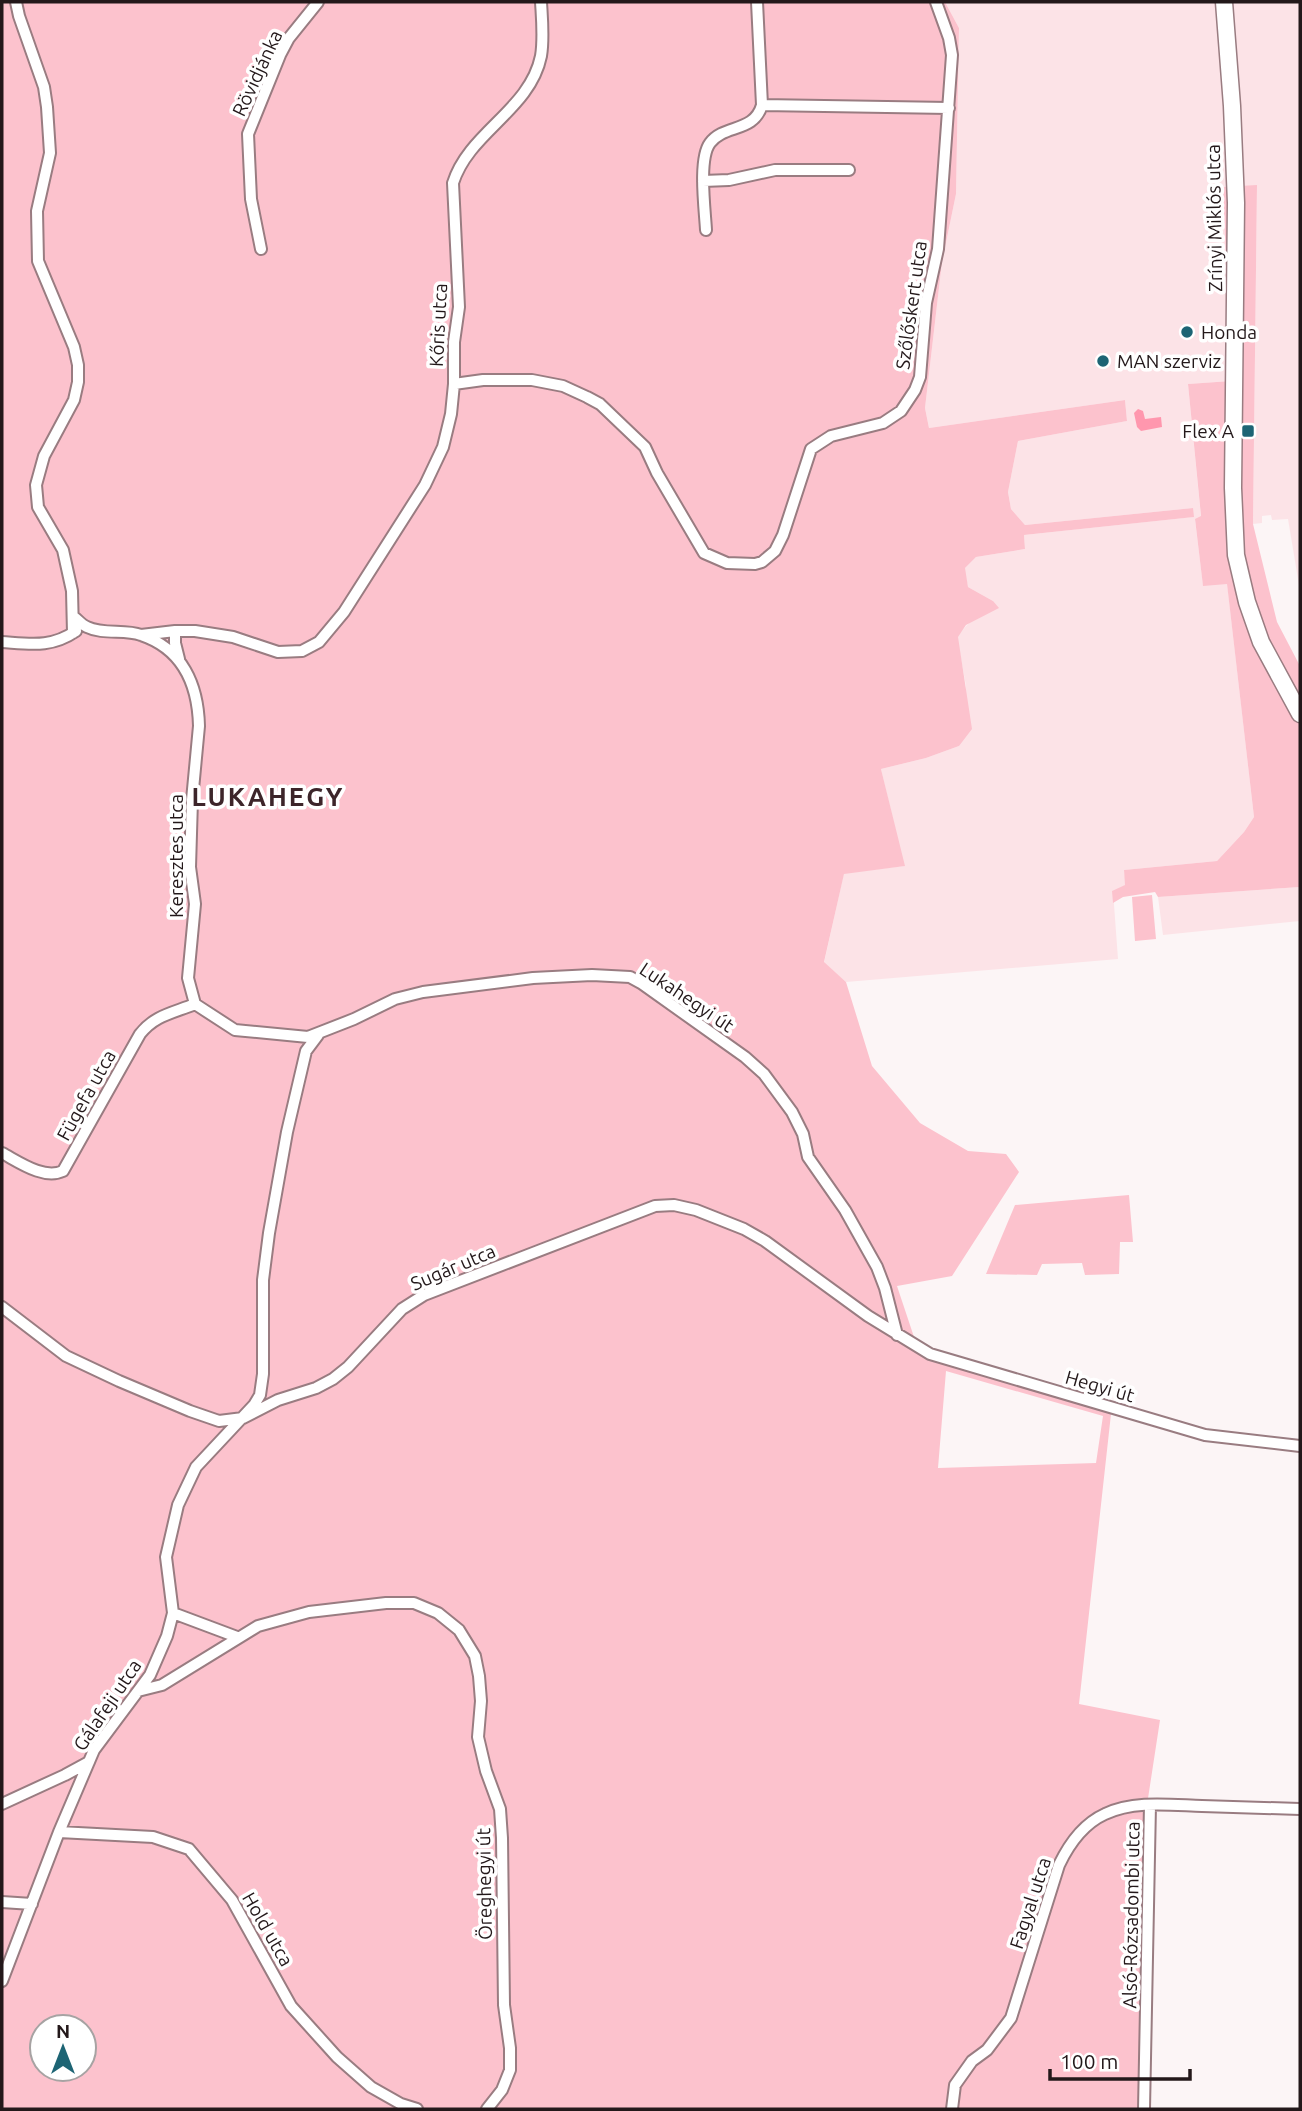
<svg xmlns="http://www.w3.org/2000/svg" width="1302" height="2111" viewBox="0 0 1302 2111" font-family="Ubuntu,sans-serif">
	<rect width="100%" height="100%" fill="#fcf5f6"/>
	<path fill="#fce3e7" d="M945 2H1300V591L1288 519 1272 520 1271 515 1262 516V523L1253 524 1257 185 1231 381 1188 384 1201 517 1195 520 1203 585 1227 583 1254 817 1244 832 1217 861 1124 870 1126 885 1113 891 1118 959 846 982 824 963 844 873 904 866 881 769 926 758 959 746 966 686 957 637 966 626 993 601 968 587 964 569 976 557 1025 549 1024 535 1193 517V508L1025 525 1011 509 1008 492 1018 441 1127 421 1125 400 929 428 925 408 942 262 956 194 959 28Z
		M1300 887V921L1163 935 1158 897Z"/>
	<path fill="#fcc2cd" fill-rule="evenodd" d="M2 2H945L959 28 956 194 942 262 925 408 929 428 1125 400 1127 421 1018 441 1008 492 1011 509 1025 525 1193 508 1194 517 1024 535 1025 549 976 557 965 568 968 587 993 601 999 608 966 625 958 637 972 729 959 746 926 758 881 769 905 866 844 874 824 962 846 982 872 1066 920 1123 968 1151 1006 1154 1019 1172 952 1276 897 1286 916 1343 1111 1414 1079 1704 1160 1720 1145 1818 1142 2109H2ZM946 1371 1103 1416 1096 1463 938 1468ZM42 2027H84V2069H42Z
		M1257 185 1253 524 1277 622 1300 666V887L1158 897 1155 892 1123 897 1113 903 1112 891 1125 885 1124 870 1217 861 1244 832 1254 817 1227 584 1203 586 1195 519 1201 516 1188 384 1231 381 1223 187Z
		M1152 895 1156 939 1135 941 1132 897Z
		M1129 1195 1133 1242H1120L1119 1274 1085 1275 1082 1263 1042 1264 1037 1275 986 1274 1015 1205Z"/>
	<path fill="#ff97ae" d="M1138 409 1143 411 1145 419 1161 417 1162 427 1141 431 1137 427 1134 413Z"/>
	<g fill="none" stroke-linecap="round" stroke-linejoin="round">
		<defs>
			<path id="minor" d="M16 2 19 16 44 87 47 107 50 153 37 211 38 261 74 347 78 365V382L74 400 44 456 36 485 38 507 63 550 72 591 73 633
				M762 105 949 108
				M703 181 729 180 775 170H849
				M706 230C705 210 698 159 710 143 724 124 754 133 762 105L757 2
				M261 249 251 199 248 134 280 55 289 38 318 2
				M454 384 483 380H532L563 386 587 397 600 404 645 447 657 473 704 553 727 563 755 564 762 562 775 551 783 535 811 449 831 436 883 423 901 411 915 390 920 377 926 303 938 249 952 55 949 38 936 2
				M74 617C78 620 82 625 87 627 103 635 125 629 141 635 183 649 198 685 199 726L192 800 190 867 195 904 188 978 195 1004 235 1030 308 1037 354 1019 395 999 423 992 533 978 592 975 630 977 641 983 745 1057 764 1074 792 1112 803 1134 808 1157 845 1210 877 1267 885 1288 897 1335
				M141 635 175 631
				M2 642C31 644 51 648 76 631
				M179 659 175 643V631H195L233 637 278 652 302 651 319 642 344 612 425 485 443 447 451 414 454 384V342L459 307 453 183C469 132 530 110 541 56 544 38 542 19 541 2
				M2 1153C19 1162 44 1180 63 1171L140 1034C155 1015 173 1013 195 1004
				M2 1307 66 1356 119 1381 190 1411 219 1421 243 1418 278 1400 316 1388 333 1379 348 1367 402 1309 424 1295 655 1206 674 1205 696 1210 744 1229 765 1241 868 1316 930 1354 1205 1435 1300 1446
				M173 1613 237 1637
				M138 1691 162 1685 258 1626 309 1612 386 1603H414L438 1613 459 1630 475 1656 479 1676 481 1701 478 1737 486 1771 500 1809 502 1838 504 2005 510 2048V2070L502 2090 487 2109
				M2 1804 65 1775 89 1762
				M59 1832 153 1837 189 1849 232 1900 291 2006 337 2057 371 2087 401 2104 417 2109
				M2 1902 32 1904
				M2 1981 59 1832 94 1750 150 1675 167 1636 173 1613 166 1557 178 1505 196 1467 254 1405 260 1395 263 1374V1280L269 1233 287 1132 306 1051 318 1035
				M952 2109 955 2085 972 2061 987 2050 1011 2018 1059 1865C1069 1844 1083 1824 1105 1814 1134 1800 1171 1805 1202 1806 1235 1807 1268 1808 1300 1809
				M1144 2109 1150 1805"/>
			<path id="secondary" d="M1224 2 1232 106 1236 203 1233 488 1236 555 1247 602 1261 642 1300 714"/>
		</defs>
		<use href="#minor" stroke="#997c81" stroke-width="14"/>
		<use href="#secondary" stroke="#997c81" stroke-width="19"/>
		<use href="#minor" stroke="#fff" stroke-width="10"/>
		<use href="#secondary" stroke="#fff" stroke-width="16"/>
	</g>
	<g fill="#1d6474" stroke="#fff" stroke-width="2.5">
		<circle cx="1187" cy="332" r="7"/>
		<circle cx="1103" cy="361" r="7"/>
		<rect x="1241" y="424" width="14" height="14" rx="3.5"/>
	</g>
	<g text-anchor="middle" stroke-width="7" stroke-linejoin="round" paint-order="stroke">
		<g font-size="19" fill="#23181a" stroke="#fff">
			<text transform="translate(257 73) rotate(-65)" y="7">Rövidjánka</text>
			<text transform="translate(1214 218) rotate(-91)" y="7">Zrínyi Miklós utca</text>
			<text transform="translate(911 305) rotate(-82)" y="7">Szőlőskert utca</text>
			<text transform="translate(438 325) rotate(-87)" y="7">Kőris utca</text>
			<text transform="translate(176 856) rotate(-90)" y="7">Keresztes utca</text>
			<text transform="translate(687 997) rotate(34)" y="7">Lukahegyi út</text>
			<text transform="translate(86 1095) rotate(-61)" y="7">Fügefa utca</text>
			<text transform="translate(453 1267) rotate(-23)" y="7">Sugár utca</text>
			<text transform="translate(1100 1386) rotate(16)" y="7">Hegyi út</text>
			<text transform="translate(107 1705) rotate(-56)" y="7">Gálafeji utca</text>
			<text transform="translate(484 1884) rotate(-91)" y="7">Öreghegyi út</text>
			<text transform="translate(1030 1903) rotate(-72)" y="7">Fagyal utca</text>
			<text transform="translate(1131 1915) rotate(-89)" y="7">Alsó-Rózsadombi utca</text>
			<text transform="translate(268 1929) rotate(60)" y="7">Hold utca</text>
		</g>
		<g font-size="19" fill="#23181a" stroke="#fff" text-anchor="start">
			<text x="1201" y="339">Honda</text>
			<text x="1117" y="368">MAN szerviz</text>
			<text x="1234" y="438" text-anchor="end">Flex A</text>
		</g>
		<g font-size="26" font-weight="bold" letter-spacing="2" fill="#3d252a" stroke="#fff">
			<text x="268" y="806">LUKAHEGY</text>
		</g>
	</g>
	<rect width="1302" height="2111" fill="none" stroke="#23181a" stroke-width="7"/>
	<g transform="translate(63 2048)"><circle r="33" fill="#ffffff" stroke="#a7a3a3" stroke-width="2"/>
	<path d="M0-5L12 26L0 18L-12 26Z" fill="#1d6474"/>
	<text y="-10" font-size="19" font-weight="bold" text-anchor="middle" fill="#23181a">N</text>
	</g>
	<path d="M1050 2069v10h140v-10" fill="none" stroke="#23181a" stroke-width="3.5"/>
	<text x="1060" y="2069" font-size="21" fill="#23181a" stroke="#ffffff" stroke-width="5" paint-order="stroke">100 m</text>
</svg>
